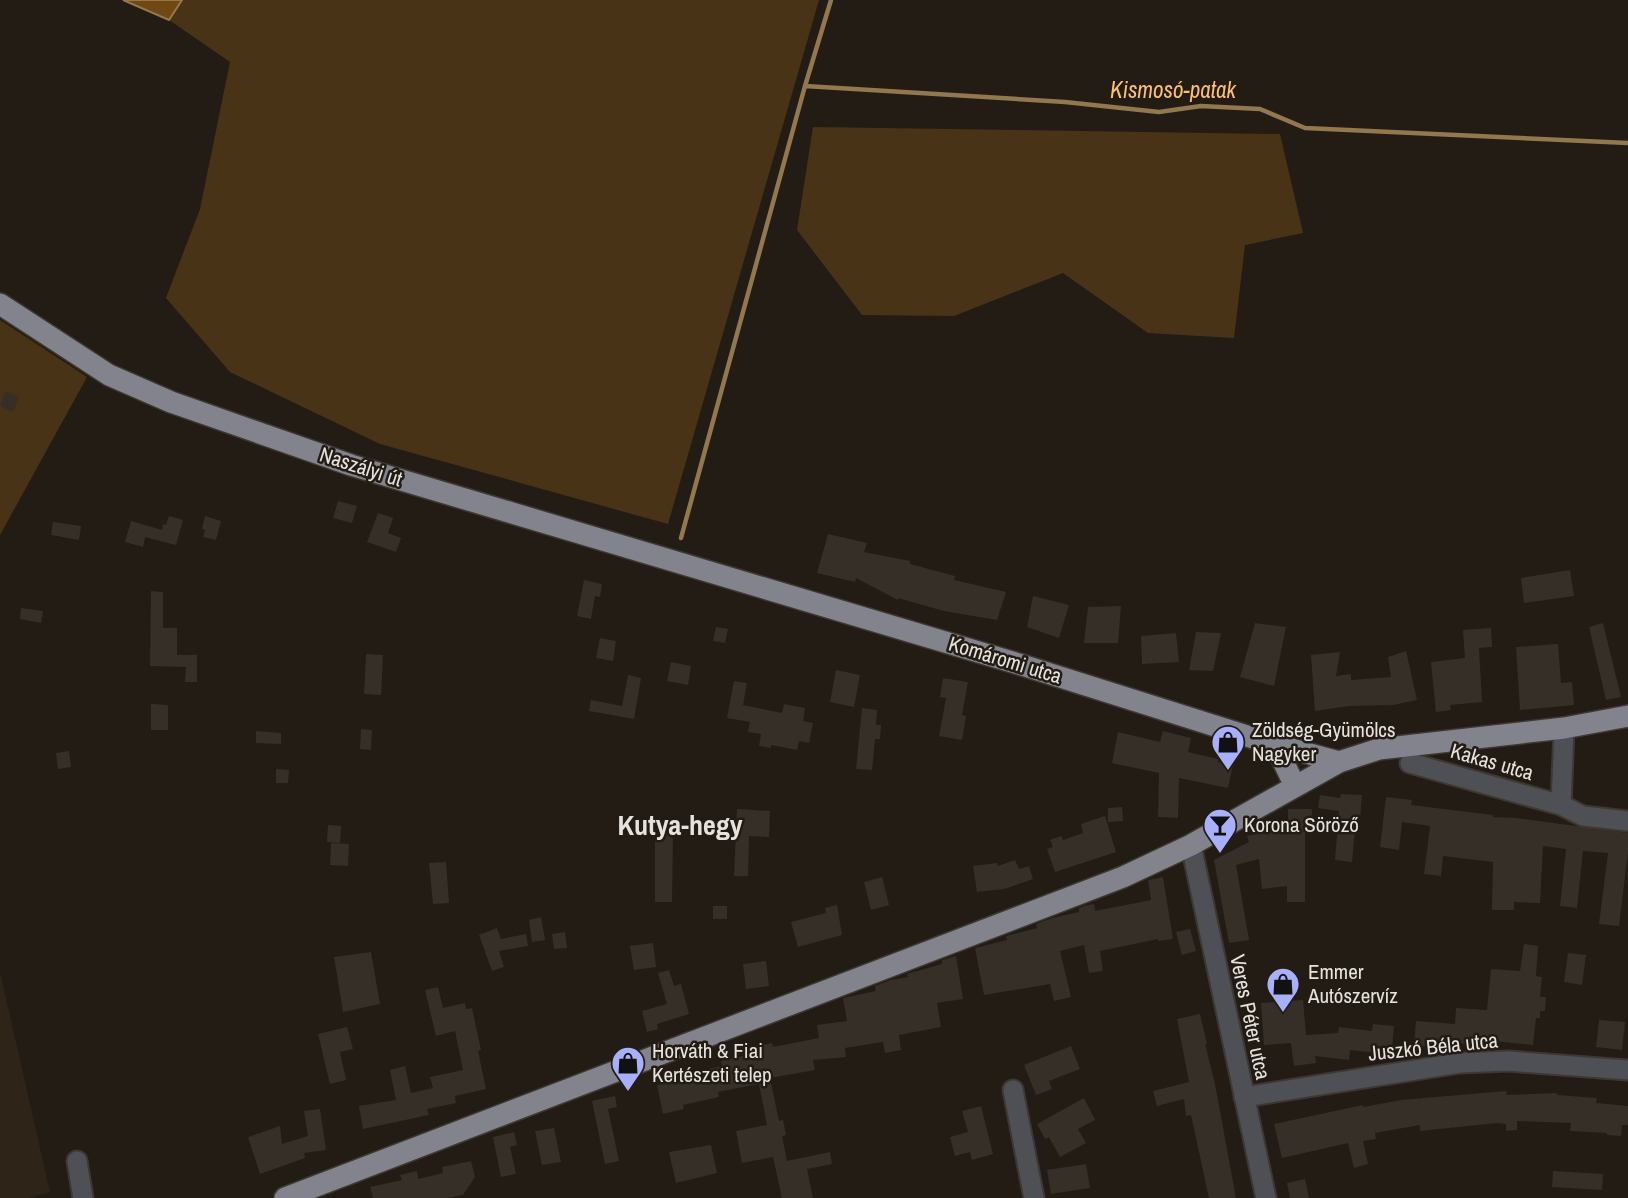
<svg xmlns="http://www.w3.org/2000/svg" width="1628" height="1198" viewBox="0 0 1628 1198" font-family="'Archivo Narrow',sans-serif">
	<rect width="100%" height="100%" fill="#221c14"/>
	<path fill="#2e2418" d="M0 972 50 1192 28 1198H0Z"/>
	<path fill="#493317" d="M182 0H819L668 524 380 444 230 372 166 298 200 209 230 62 169 20Z
		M813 127 1280 134 1303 233 1245 245 1234 338 1148 333 1063 273 954 316 862 315 797 230Z
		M0 320 87 377 0 535Z"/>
	<path fill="#704912" stroke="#93774f" stroke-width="2" d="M123 0H182L169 20Z"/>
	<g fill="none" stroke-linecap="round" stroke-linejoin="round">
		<path stroke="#93774f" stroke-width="4.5" d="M831 0 805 86 1065 102 1159 112 1201 106 1260 109 1305 128 1628 143
			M681 538 805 86"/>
	</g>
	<path fill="#352f27" d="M5 391 19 397 13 412 0 406Z
		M338 501 357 506 352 523 333 518Z
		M378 513 393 518 388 533 401 538 396 552 367 542Z
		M169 516 183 520 176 545 145 537 143 547 125 542 131 521 162 530 163 524 166 525Z
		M205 516 221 521 216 540 203 537 205 530 202 529Z
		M53 522 81 526 79 540 51 535Z
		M828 534 867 543 864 552 910 561V564L955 576 954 580 1006 592 997 620 944 611 898 598V600L856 578 855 582 817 573Z
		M1570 570 1574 596 1524 603 1521 578Z
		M584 580 602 584 600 597 595 596 591 619 577 616Z
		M151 591 163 592V628H177V655H197V682H185L186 667 150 666Z
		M1033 596 1069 605 1059 638 1027 627Z
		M1121 606 1118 643H1084L1088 607Z
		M21 608 43 611 41 623 20 619Z
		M1255 623 1286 627 1274 686 1240 677Z
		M1603 623 1621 697 1606 700 1589 627Z
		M716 627 728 629 725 643 713 641Z
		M1491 628 1492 647 1479 648 1482 702 1450 705 1451 710 1436 712 1431 662 1465 658 1463 630Z
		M1196 632 1221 633 1213 671 1189 670Z
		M1176 633 1179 662 1142 664 1141 636Z
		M600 638 616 641 613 661 596 658Z
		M1558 644 1561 683 1572 682 1574 705 1520 710 1516 647Z
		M1406 651 1417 700 1393 705 1349 706 1315 711 1311 655 1340 652 1336 676 1351 674V680L1391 677 1388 657Z
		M366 654 383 655 381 695 364 694Z
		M671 662 691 666 688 685 667 681Z
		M836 670 860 675 854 707 830 702Z
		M628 675 641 678 634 719 589 711 591 700 622 706Z
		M943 678 968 682 962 715 966 716 962 740 939 736 946 698 940 697Z
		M734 681 747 683 743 705 782 713 784 704 805 708 803 721 813 723 809 743 799 741 797 750 771 745V748L759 746 761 734 748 732 750 722 727 718Z
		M151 704 168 705V730H151Z
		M862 708 877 710 876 725H881L880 739H875L872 770 856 769Z
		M361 729 372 730 371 750 360 749Z
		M256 731 281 733V744L256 743Z
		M1163 731 1191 738 1188 752 1218 759V762L1233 765 1228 788 1179 778 1178 818 1158 817 1159 773 1112 763 1118 732 1160 742Z
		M69 751 71 767 58 769 56 753Z
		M276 769 289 770 288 783H276Z
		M1341 794 1362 795 1360 820 1356 819 1352 862 1335 860 1339 811 1318 808 1320 795 1340 798Z
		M1386 797 1412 800 1411 805 1493 815V817L1516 818 1628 833V852L1619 926 1599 924 1608 853 1583 851 1577 908 1560 906 1566 849 1543 846 1540 903 1514 902V910H1492L1493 862 1443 856 1441 876 1424 874 1430 826 1402 822 1399 850 1380 847Z
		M1122 807 1123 821 1108 822V808Z
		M737 809 770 811 769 837 749 836 748 876H734Z
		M1288 809H1312L1311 832H1305V902H1287V886L1262 889 1259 859 1236 865 1249 940 1229 943 1214 860 1249 842 1247 836 1288 826Z
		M1105 816 1116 852 1055 872 1047 849 1053 847 1050 840 1061 836 1063 840 1083 833 1081 824Z
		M328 825 341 826 340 843 327 842Z
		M655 829H673L672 902H655Z
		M331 843 349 844 348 866 330 865Z
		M1015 860 1019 869 1029 866 1033 879 1004 889 977 892 973 866 997 863 998 866Z
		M446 862 449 903 433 904 429 863Z
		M882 877 889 905 871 910 864 882Z
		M1163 877 1173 939 1158 941V939L1100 951 1103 971 1089 973 1084 945 1060 951 1071 997 1054 1001 1050 984 984 995 975 948 1007 940 1006 936 1037 928 1036 924 1052 918 1079 912V908L1084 906 1094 904 1095 911 1151 900 1148 880Z
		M837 905 842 935 798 947 791 922 826 913 825 908Z
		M713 906H727V919H713Z
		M541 917 545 940 532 942 529 920Z
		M497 928 501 939 526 934 528 946 499 951 504 967 492 971 479 935Z
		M1190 929 1196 951 1182 955 1176 932Z
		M565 932 567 948 554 949 552 934Z
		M653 943 656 967 634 970 630 946Z
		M1524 944 1538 946 1536 976 1542 977 1540 997H1546L1545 1011H1540V1018H1536L1533 1045 1472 1039 1471 1044 1436 1042V1047L1414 1046 1416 1021 1455 1024 1456 1008 1487 1010 1491 969 1520 971Z
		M371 952 380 1004 343 1012 334 957Z
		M1568 953 1586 955 1582 985 1564 982Z
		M956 956 963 999 937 1003 941 1027 899 1035 901 1050 885 1053 883 1042 845 1048 846 1057 813 1060 815 1070 770 1078 779 1121 783 1120 786 1135 782 1136 787 1161 830 1152 832 1164 807 1169 813 1198H782L773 1157 742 1163 736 1131 767 1125 759 1084 718 1092 719 1097 683 1105 684 1109 663 1114 657 1085 690 1078 689 1073 722 1066 721 1061 752 1054 750 1048 772 1043 773 1047 819 1038 817 1025 847 1021 843 998 876 991 875 986 891 980 908 977 907 974 942 964V960Z
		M766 961 769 986 746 989 743 964Z
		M669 970 674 986 681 984 689 1014 657 1024 658 1029 647 1032 642 1011 667 1004 658 973Z
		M438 987 443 1008 465 1003 466 1009 472 1008 481 1050 478 1051 486 1089 455 1096 456 1103 427 1109 429 1115 363 1129 359 1106 396 1100 390 1070 405 1066 411 1093 433 1088 430 1077 463 1070 455 1031 436 1036 425 990Z
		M1303 1000 1306 1035 1338 1033 1339 1027 1372 1031 1373 1024 1394 1026 1392 1048 1386 1047V1054L1350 1050 1349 1060 1315 1056 1316 1063 1294 1066 1291 1043 1264 1045 1261 1003Z
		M1200 1014 1207 1044H1205L1215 1084 1236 1198H1209L1191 1115 1186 1116 1184 1099 1157 1106 1153 1091 1189 1082 1177 1019Z
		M1599 1020 1625 1022 1622 1050 1596 1047Z
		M347 1027 353 1049 340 1052 346 1080 330 1084 318 1034Z
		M1071 1046 1080 1069 1049 1081 1052 1089 1036 1095 1024 1065Z
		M1506 1091 1507 1095 1557 1093V1095L1597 1098 1596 1103 1628 1106V1125H1622L1621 1136 1607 1135V1133L1570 1131 1571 1123 1517 1121V1130L1506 1131V1124L1497 1123 1420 1131V1125L1375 1133 1376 1139 1363 1141 1368 1164 1354 1168 1348 1143 1282 1158 1274 1124 1363 1105V1107L1401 1100Z
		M615 1096 617 1107 608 1109 619 1161 605 1164 592 1101Z
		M1084 1098 1095 1120 1078 1129 1086 1143 1060 1157 1049 1137 1045 1139 1037 1124Z
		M981 1106 993 1154 972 1160 970 1152 955 1156 950 1137 968 1132 962 1111Z
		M320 1109 326 1150 304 1153 305 1158 260 1174 248 1137 280 1126 282 1144 308 1136 304 1111Z
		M554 1128 561 1162 542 1165 535 1131Z
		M514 1132 517 1145 510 1147 516 1174 501 1177 493 1137Z
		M711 1145 717 1173 676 1183 669 1152Z
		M471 1161 475 1177 463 1195 447 1198H373L370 1187 402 1180 400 1175 417 1171 418 1179 443 1173 442 1167Z
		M1086 1164 1090 1188 1051 1194 1047 1170Z
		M1553 1171 1603 1174 1602 1190 1552 1187Z
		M1305 1179 1309 1198H1290L1287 1183Z"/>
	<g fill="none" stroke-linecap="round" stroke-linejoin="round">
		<defs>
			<path id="minor" d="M1564 728 1561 805 1583 816 1628 821
				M1410 763 1561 805
				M1191 845 1266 1198
				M1013 1090 1034 1198
				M1244 1097 1460 1063 1508 1061 1628 1070
				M77 1161 83 1198"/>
			<path id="major" d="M0 304 109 375 171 402 351 465 1022 665 1266 742 1339 762
				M1266 742 1281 757 1295 786
				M285 1198 1123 877 1191 845 1339 762 1379 749 1564 728 1628 716"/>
		</defs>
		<use href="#minor" stroke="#3d3830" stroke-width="23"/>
		<use href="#major" stroke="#3d3830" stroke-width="24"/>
		<use href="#minor" stroke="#4f5055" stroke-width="19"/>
		<use href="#major" stroke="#82838d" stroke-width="21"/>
	</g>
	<defs>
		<symbol id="shop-pin" viewBox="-11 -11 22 30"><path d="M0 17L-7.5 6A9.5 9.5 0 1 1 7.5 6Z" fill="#a8b0fc" stroke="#221c14"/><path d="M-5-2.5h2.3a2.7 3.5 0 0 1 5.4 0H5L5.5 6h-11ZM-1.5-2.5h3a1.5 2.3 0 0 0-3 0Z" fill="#111"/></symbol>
		<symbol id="bar-pin" viewBox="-11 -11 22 30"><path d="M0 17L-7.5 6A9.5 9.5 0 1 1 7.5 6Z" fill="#a8b0fc" stroke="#221c14"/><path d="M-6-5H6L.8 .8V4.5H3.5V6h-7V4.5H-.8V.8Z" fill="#111"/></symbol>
	</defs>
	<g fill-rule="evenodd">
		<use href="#shop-pin" x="1209" y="723" width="38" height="52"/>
		<use href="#bar-pin" x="1201" y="806" width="38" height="52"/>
		<use href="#shop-pin" x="1264" y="965" width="38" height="52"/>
		<use href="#shop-pin" x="609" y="1044" width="38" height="52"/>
	</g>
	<g text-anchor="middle" stroke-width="5" stroke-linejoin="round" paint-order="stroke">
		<g font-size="21" fill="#e6e2dd" stroke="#221c14">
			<text transform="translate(361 467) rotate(18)" y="7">Naszályi út</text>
			<text transform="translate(1005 660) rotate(17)" y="7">Komáromi utca</text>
			<text transform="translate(1492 762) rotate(16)" y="7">Kakas utca</text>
			<text transform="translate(1250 1017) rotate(78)" y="7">Veres Péter utca</text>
			<text transform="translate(1433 1047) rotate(-6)" y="7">Juszkó Béla utca</text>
		</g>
		<g font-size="21" fill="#e6e2dd" stroke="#221c14" text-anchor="start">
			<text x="1252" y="737">Zöldség-Gyümölcs<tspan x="1252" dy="24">Nagyker</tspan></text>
			<text x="1244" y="832">Korona Söröző</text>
			<text x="1308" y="979">Emmer<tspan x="1308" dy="24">Autószervíz</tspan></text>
			<text x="652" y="1058">Horváth &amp; Fiai<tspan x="652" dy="24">Kertészeti telep</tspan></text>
		</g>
		<g font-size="23" font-style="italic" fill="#fcbf75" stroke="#221c14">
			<text x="1173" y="98">Kismosó-patak</text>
		</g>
		<g font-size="28" font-weight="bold" fill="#e6e2dd" stroke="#221c14">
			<text x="680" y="835">Kutya-hegy</text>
		</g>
	</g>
</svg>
